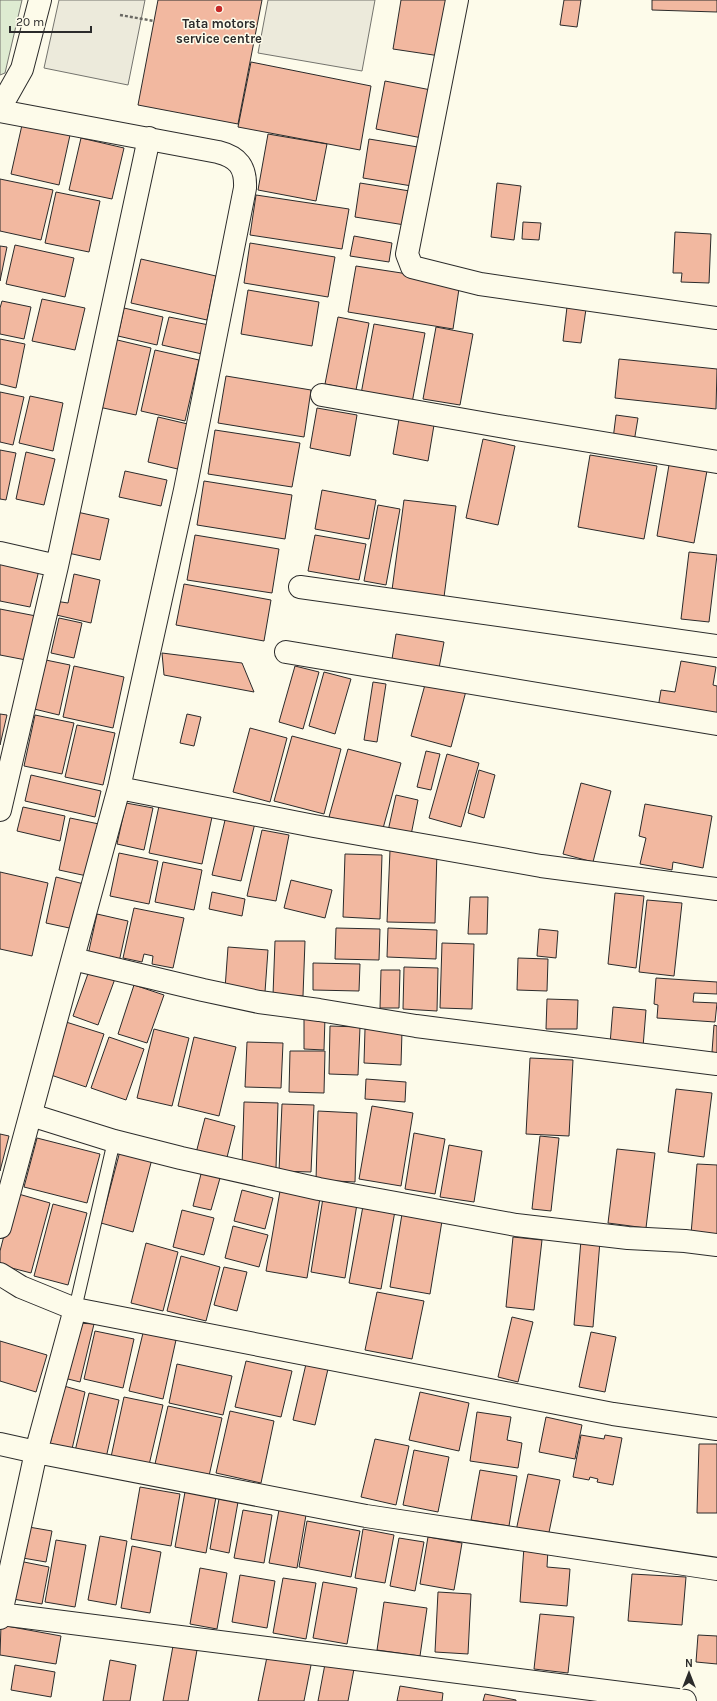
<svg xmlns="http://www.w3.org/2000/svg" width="717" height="1701" viewBox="0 0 717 1701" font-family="Karla,sans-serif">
	<rect width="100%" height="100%" fill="#fdfbea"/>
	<path fill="#deebd1" stroke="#74746e" d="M0 0H22L5 73 0 75Z"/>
	<path fill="#eceadb" stroke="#74746e" d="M59 0H145L128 85 44 68Z
		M268 0H375L362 71 258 53Z"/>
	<path fill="#f2b8a0" stroke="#2b2b2b" d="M158 0H262L238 124 138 105Z
		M401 0H449L440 56 393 49Z
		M564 0H581L577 27 560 25Z
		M652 0H717V12L652 10Z
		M251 62 371 86 360 150 238 127Z
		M385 81 431 90 422 138 376 129Z
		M24 116 72 126 59 185 11 174Z
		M268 134 327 144 316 201 258 190Z
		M81 138 124 148 112 199 69 190Z
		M369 139 424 148 418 187 363 178Z
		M0 179 53 190 41 240 0 231Z
		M360 183 416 192 411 226 355 217Z
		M497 183 521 186 514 240 491 237Z
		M56 192 100 201 89 252 45 243Z
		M256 195 349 209 342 249 250 235Z
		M523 222 541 223 539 240 522 239Z
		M675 232 711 234 709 283 681 282 682 273H673Z
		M354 236 392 243 389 262 350 256Z
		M250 243 335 257 328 297 244 283Z
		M15 245 74 258 65 297 6 284Z
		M0 246 7 247 0 281Z
		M141 259 216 276 207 320 131 303Z
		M356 266 460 282 453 329 348 312Z
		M248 290 319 302 312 346 241 334Z
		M42 299 85 308 75 350 32 341Z
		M2 301 31 307 24 339 0 334V308Z
		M567 307 586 309 581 343 563 341Z
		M124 308 163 317 157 345 118 336Z
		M169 317 209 325 202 354 162 345Z
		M338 317 369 323 356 390 325 384Z
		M374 324 425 333 412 403 361 394Z
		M436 327 473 334 460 405 423 399Z
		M109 338 151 348 136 415 94 406Z
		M0 339 25 344 16 388 0 384Z
		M155 350 199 360 185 421 141 411Z
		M619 359 717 369 716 409 615 398Z
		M226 376 311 390 304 437 218 423Z
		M0 392 24 397 13 445 0 442Z
		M30 396 63 403 53 451 19 443Z
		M317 408 357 415 350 456 310 448Z
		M616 415 638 418 634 442 613 439Z
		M158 417 192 425 182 470 148 462Z
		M399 419 434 425 428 461 393 454Z
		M215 430 300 443 292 487 208 474Z
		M483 439 515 446 498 525 466 518Z
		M0 450 16 453 6 500 0 499Z
		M26 452 55 459 44 505 16 499Z
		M590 455 657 466 644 539 578 527Z
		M670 459 708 465 694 543 657 536Z
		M125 471 167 480 161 506 119 497Z
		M204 481 292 495 285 539 197 525Z
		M322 490 376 500 369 539 315 529Z
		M404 500 456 506 444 597 392 590Z
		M378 505 400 509 386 585 364 581Z
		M77 512 109 519 100 560 68 553Z
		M195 535 279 549 272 593 187 580Z
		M315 535 366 544 359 580 308 571Z
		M689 552 717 555 709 622 681 619Z
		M0 557 40 566 30 607 0 601Z
		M74 574 100 580 91 623 52 614 55 601 68 603Z
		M184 584 271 600 264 641 176 625Z
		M0 609 36 616 26 660 0 655Z
		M59 618 82 623 74 658 51 653Z
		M396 634 444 642 439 668 392 659Z
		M162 653 242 663 254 692 164 675Z
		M41 659 70 665 59 715 30 708Z
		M681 661 716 667 713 685 717 686V719L658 708 661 690 675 692Z
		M74 666 124 677 113 728 63 717Z
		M295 666 319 672 303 729 279 722Z
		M324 672 351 679 335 734 309 726Z
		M426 681 466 691 451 747 411 736Z
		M373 682 386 684 377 742 364 740Z
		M0 714 7 715 0 745Z
		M187 714 201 717 194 746 180 743Z
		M35 715 74 723 62 774 24 766Z
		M77 725 115 733 103 785 65 777Z
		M250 728 287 738 270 802 233 792Z
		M292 736 341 749 324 814 274 801Z
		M348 749 401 763 382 832 329 817Z
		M426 751 440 754 431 790 417 787Z
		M447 754 479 763 461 827 429 818Z
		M479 770 495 775 484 818 468 813Z
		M31 775 101 791 95 817 25 801Z
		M581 783 611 791 593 862 563 854Z
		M396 795 418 800 411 835 388 831Z
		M126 803 153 808 144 850 117 844Z
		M645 804 712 816 703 868 673 862 672 870 640 864 646 838 639 836Z
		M159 806 212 817 202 864 149 853Z
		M23 807 65 816 60 841 17 831Z
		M226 816 255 823 241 881 212 875Z
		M70 818 99 824 87 876 59 870Z
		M262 830 289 835 276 901 247 896Z
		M390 850 437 851 435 923 387 922Z
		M119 853 158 861 149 904 110 896Z
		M345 854 382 855 380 919 343 917Z
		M163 862 202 870 194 910 155 902Z
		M0 872 48 883 32 956 0 949Z
		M56 877 84 884 74 929 46 923Z
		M291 880 332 890 325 918 284 908Z
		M212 892 245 899 242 916 209 909Z
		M615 893 644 896 636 968 608 964Z
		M470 897H488L487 934H468Z
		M647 900 682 903 674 976 639 972Z
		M134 908 184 918 173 968 152 964 153 956 144 954 142 962 123 958Z
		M97 914 128 921 119 962 88 955Z
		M336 928 380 929 379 960 335 959Z
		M388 928 437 930 436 959 387 957Z
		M539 929 558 931 556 958 537 956Z
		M275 941H305L303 996 273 995Z
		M442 943 474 944 472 1009 440 1008Z
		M228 947 268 950 265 992 225 989Z
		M518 958 548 959 547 991 517 990Z
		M313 963 360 964 359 991 313 990Z
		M404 967 438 968 437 1011 403 1009Z
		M90 968 116 976 98 1025 73 1016Z
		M381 970H400L399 1008H380Z
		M656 978 717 982V994L694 993 693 1002 717 1003 715 1022 657 1018 658 1005 654 1004Z
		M134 985 164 995 147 1043 118 1034Z
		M547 999 578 1000 577 1029H546Z
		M613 1007 646 1010 643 1047 610 1044Z
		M304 1017H325L324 1050 304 1049Z
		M66 1022 104 1034 86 1087 48 1074Z
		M714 1025 717 1026V1053L712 1052Z
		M330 1026 360 1027 358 1075 329 1074Z
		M154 1029 189 1038 172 1106 137 1098Z
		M365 1029 402 1031 401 1065 364 1063Z
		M109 1037 144 1049 126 1100 91 1088Z
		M194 1037 236 1047 219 1116 178 1106Z
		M247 1042 283 1043 281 1088 245 1087Z
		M290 1051H325L324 1093 289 1092Z
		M530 1058 573 1060 569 1136 526 1134Z
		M366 1079 406 1082 405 1102 365 1099Z
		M676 1089 712 1093 704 1157 668 1152Z
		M244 1102 278 1103 276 1168 242 1167Z
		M282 1104 314 1105 311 1172 279 1171Z
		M372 1106 413 1113 401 1186 359 1179Z
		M318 1111 357 1113 355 1182 316 1180Z
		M205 1118 235 1126 225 1165 195 1157Z
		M414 1133 445 1139 435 1194 405 1189Z
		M0 1134 9 1136 0 1171Z
		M540 1136 559 1138 551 1211 532 1209Z
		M37 1138 100 1154 87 1203 24 1187Z
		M449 1145 482 1151 474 1202 440 1197Z
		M617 1149 655 1153 646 1228 608 1223Z
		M120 1151 152 1159 133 1232 101 1223Z
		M697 1164 717 1165V1236L691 1234Z
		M203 1166 222 1171 211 1210 193 1206Z
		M242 1190 273 1198 265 1229 234 1221Z
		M280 1191 320 1198 307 1278 266 1271Z
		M15 1193 50 1203 31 1273 0 1265V1251Z
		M323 1198 357 1204 345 1278 311 1272Z
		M53 1204 87 1213 68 1285 34 1276Z
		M363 1206 395 1211 381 1289 349 1283Z
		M182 1210 214 1218 204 1255 173 1247Z
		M402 1214 442 1221 430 1294 390 1287Z
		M233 1226 268 1235 259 1267 225 1258Z
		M513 1237 542 1240 534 1310 506 1307Z
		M581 1240 600 1241 593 1327 574 1325Z
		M146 1243 178 1252 163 1311 131 1303Z
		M181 1256 220 1267 206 1321 167 1311Z
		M224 1267 247 1272 237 1311 214 1305Z
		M377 1292 424 1301 412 1359 365 1350Z
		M512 1317 533 1322 518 1382 498 1377Z
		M78 1323 94 1324 80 1382 64 1378Z
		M95 1331 134 1339 123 1388 84 1379Z
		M591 1332 616 1337 605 1392 579 1387Z
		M143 1333 176 1340 163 1399 129 1391Z
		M0 1341 47 1355 36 1392 0 1381Z
		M246 1361 292 1371 281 1417 235 1407Z
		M177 1364 232 1376 223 1415 169 1403Z
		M306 1364 328 1369 315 1425 293 1420Z
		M64 1386 85 1392 72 1449 50 1444Z
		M420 1392 469 1403 459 1451 409 1440Z
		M89 1393 119 1400 106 1458 75 1451Z
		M124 1397 163 1405 149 1465 111 1457Z
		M168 1406 222 1418 209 1476 155 1464Z
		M230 1411 274 1421 261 1483 216 1473Z
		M477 1412 511 1417 507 1440 522 1443 518 1468 470 1461Z
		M546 1417 582 1425 575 1459 539 1452Z
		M581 1435 604 1439 605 1435 622 1438 613 1485 597 1482 598 1479 590 1477 589 1480 573 1477Z
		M375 1439 409 1446 396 1505 361 1497Z
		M699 1444H717V1513H697Z
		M414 1450 449 1457 438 1512 403 1505Z
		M480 1470 517 1476 509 1526 471 1520Z
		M528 1474 560 1480 548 1537 516 1531Z
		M140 1487 180 1494 171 1546 131 1539Z
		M185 1492 216 1497 206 1553 175 1547Z
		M219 1499 238 1502 229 1553 210 1549Z
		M243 1510 272 1515 264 1563 234 1558Z
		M279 1510 306 1515 297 1568 269 1563Z
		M307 1521 360 1531 351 1577 299 1567Z
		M23 1526 52 1531 46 1562 17 1557Z
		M363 1529 394 1535 385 1583 355 1578Z
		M100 1536 127 1541 116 1605 88 1600Z
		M428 1537 462 1543 454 1590 420 1584Z
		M399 1538 424 1542 415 1591 390 1586Z
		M56 1540 86 1545 75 1607 45 1602Z
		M132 1546 161 1552 150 1613 121 1608Z
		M524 1547 548 1549 547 1567 570 1569 567 1606 520 1602Z
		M14 1560 49 1567 42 1604 7 1598Z
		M200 1568 227 1573 217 1629 190 1624Z
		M632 1574 686 1577 682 1625 628 1621Z
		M240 1575 275 1581 267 1628 232 1622Z
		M283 1578 316 1583 306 1639 273 1633Z
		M323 1582 357 1588 347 1644 313 1638Z
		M438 1592 471 1594 468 1654 435 1652Z
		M384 1602 427 1608 420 1656 377 1650Z
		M540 1614 574 1617 568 1673 534 1669Z
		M1 1625 61 1636 56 1664 0 1655Z
		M698 1635 717 1636V1664L696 1662Z
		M173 1646 197 1650 188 1701H163Z
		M268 1652 312 1660 304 1701H258Z
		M110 1660 136 1665 130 1701H103Z
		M325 1664 354 1669 348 1701H318Z
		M15 1665 55 1672 51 1697 11 1690Z
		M400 1686 443 1693 442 1701H397Z
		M485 1694 516 1700V1701H483Z"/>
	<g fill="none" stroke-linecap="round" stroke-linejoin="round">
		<defs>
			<path id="service" d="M75 1309 114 1141"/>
			<path id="minor" d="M457 0 407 254 412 267 480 284 717 318
				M0 108 22 69 40 0
				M0 111 218 152C238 157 246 167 245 188L185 490 119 788 0 1227
				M322 395 499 426 717 462
				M0 553 57 566
				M300 587 717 646
				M286 652 717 724
				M119 788 314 826 541 866 717 889
				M0 810 57 566 149 138
				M73 959 203 990 259 1002 319 1010 416 1026 717 1064
				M31 1115 114 1141 181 1158 319 1189 516 1225 628 1238 685 1241 717 1245
				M0 1274 21 1287 75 1309 613 1414 717 1429
				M0 1444 36 1452 366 1516 717 1569
				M0 1614 685 1701
				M0 1618 36 1452 75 1309"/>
		</defs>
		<use href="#service" stroke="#2b2b2b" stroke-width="14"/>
		<use href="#minor" stroke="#2b2b2b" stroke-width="24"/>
		<path stroke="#6a6964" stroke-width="2.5" stroke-dasharray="3 2" stroke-linecap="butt" d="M120 15 154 21"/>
		<use href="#service" stroke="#fdfbea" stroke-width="12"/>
		<use href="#minor" stroke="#fdfbea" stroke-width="22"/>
	</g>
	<circle fill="#c62828" stroke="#fdfbea" stroke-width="1.5" cx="219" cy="9" r="4"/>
	<g text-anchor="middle" stroke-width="3" stroke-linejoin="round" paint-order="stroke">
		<g font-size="13" font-weight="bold" fill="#2b2b2b" stroke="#fdfbea">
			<text x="219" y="28">Tata motors<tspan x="219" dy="15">service centre</tspan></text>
		</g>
	</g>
	<g transform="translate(689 1673)" stroke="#fdfbea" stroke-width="3" paint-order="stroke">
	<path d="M0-3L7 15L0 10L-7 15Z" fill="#2b2b2b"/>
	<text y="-6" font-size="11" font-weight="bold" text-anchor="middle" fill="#2b2b2b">N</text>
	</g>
	<path d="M10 26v6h81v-6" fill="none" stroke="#2b2b2b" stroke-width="2"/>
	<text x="16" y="26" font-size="12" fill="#2b2b2b" stroke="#fdfbea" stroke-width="3" paint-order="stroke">20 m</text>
</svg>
